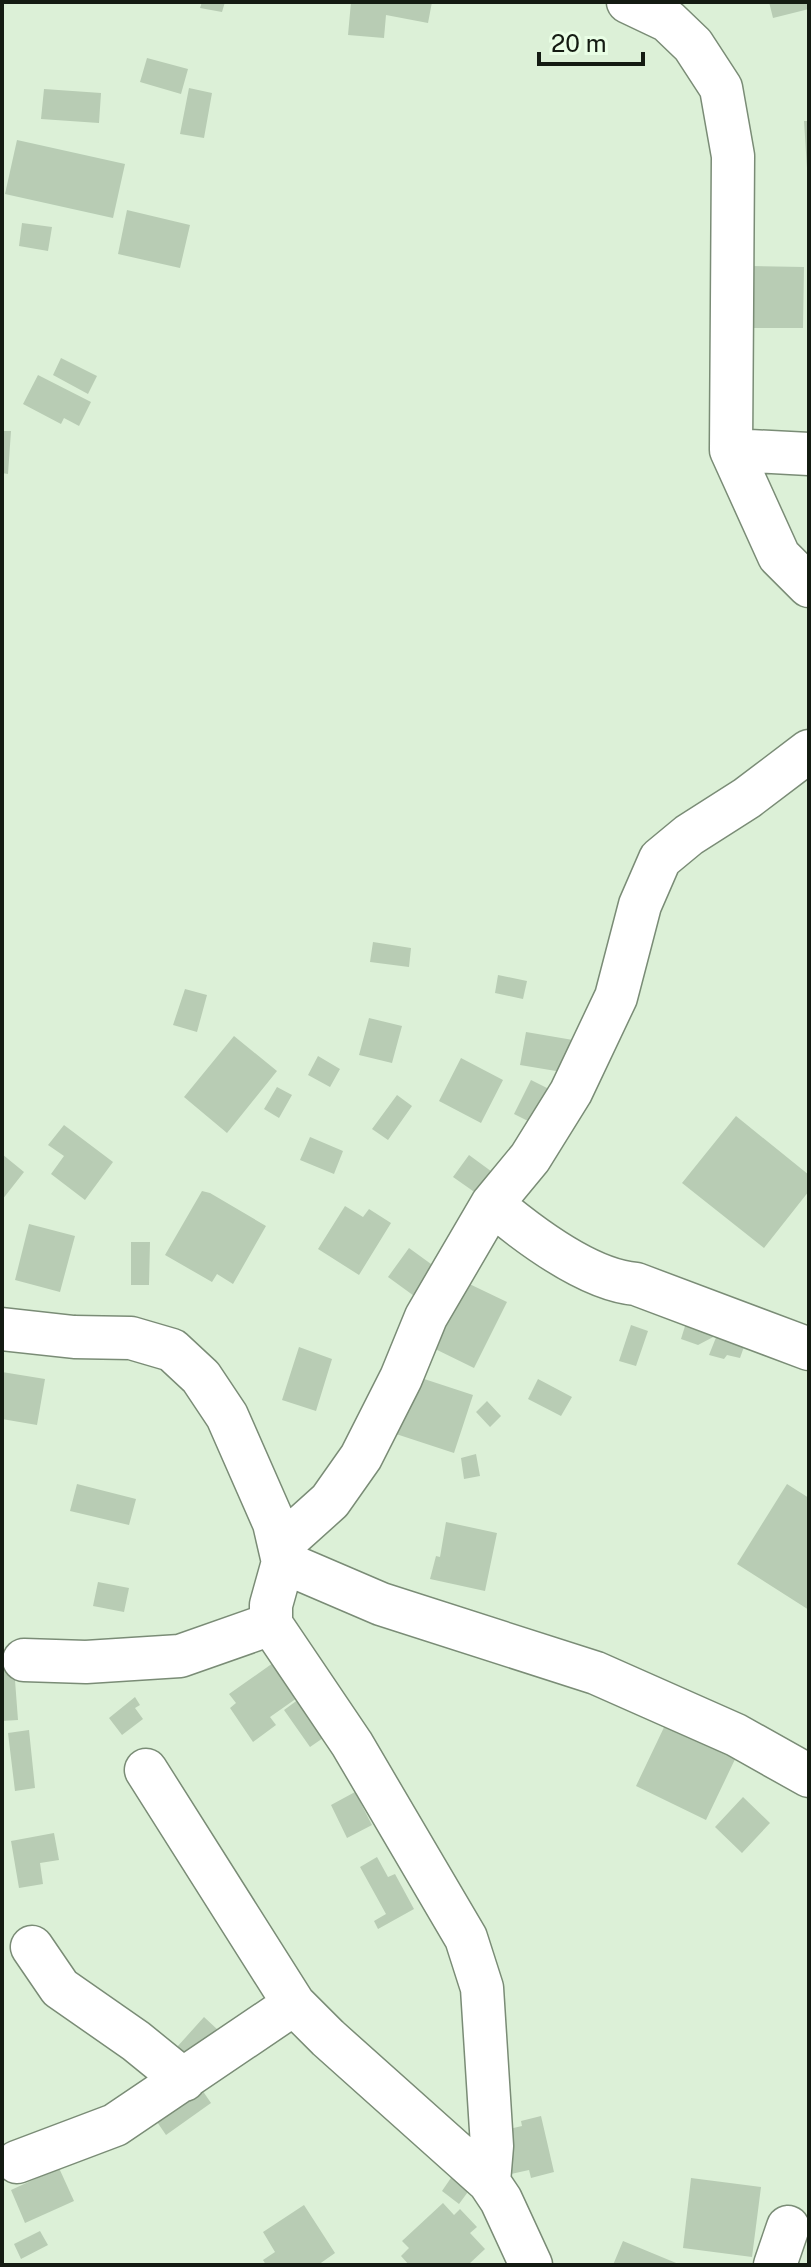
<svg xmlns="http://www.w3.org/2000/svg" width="811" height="2267" viewBox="0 0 811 2267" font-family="'Public Sans',sans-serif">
	<rect width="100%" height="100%" fill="#dcf0d7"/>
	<path fill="#b8ccb4" d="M202 2H225L222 12 200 8Z
		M351 2H432L428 23 386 15 384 38 348 35Z
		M769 2H808L809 9 773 18Z
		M147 58 188 69 181 94 140 82Z
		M189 88 212 93 204 138 180 134Z
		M44 89 101 93 99 123 41 119Z
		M804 121H809V168H807Z
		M17 140 125 164 113 218 5 194Z
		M127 210 190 225 180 268 118 254Z
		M22 223 52 227 48 251 19 246Z
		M751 266 804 267 803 328H750Z
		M61 358 97 376 88 394 53 375Z
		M38 375 91 402 79 426 64 418 61 424 23 404Z
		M2 431H11L8 474 2 473Z
		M373 942 411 948 409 967 370 962Z
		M498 975 527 981 523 999 495 993Z
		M185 989 207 995 197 1032 173 1025Z
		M369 1018 402 1026 392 1063 359 1055Z
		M526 1032 573 1040 568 1073 520 1065Z
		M234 1036 277 1071 227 1133 184 1097Z
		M318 1056 340 1069 330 1087 308 1075Z
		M461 1058 503 1080 481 1123 439 1101Z
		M531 1080 557 1093 540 1127 514 1114Z
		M277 1087 292 1095 279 1118 264 1109Z
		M397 1095 412 1106 388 1140 372 1129Z
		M736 1116 809 1175V1191L764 1248 682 1183Z
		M64 1125 113 1162 85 1200 51 1174 64 1156 48 1145Z
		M310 1137 343 1151 334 1174 300 1160Z
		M2 1154 24 1172 2 1200Z
		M469 1155 499 1177 483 1198 453 1177Z
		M202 1191 210 1193 266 1226 233 1284 217 1274 212 1282 165 1255Z
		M345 1206 363 1217 369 1209 391 1223 359 1275 318 1249Z
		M29 1224 75 1236 60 1292 15 1280Z
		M131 1242H150L149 1285H131Z
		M409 1248 442 1272 421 1301 388 1277Z
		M459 1279 507 1302 474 1368 427 1345Z
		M686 1323 745 1344 740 1358 727 1355 724 1359 709 1355 717 1335 698 1345 681 1339Z
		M631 1325 648 1331 636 1366 619 1361Z
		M299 1347 332 1359 316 1411 282 1400Z
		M2 1372 45 1379 37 1425 2 1419Z
		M412 1375 473 1395 454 1453 393 1433Z
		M538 1379 572 1397 561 1416 528 1399Z
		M487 1401 501 1416 490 1427 476 1412Z
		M476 1454 480 1476 464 1479 461 1458Z
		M77 1484 136 1499 129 1525 70 1511Z
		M787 1484 809 1498V1610L737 1564Z
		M446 1522 497 1533 485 1591 430 1579 436 1556 440 1557Z
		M98 1582 129 1588 124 1612 93 1606Z
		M273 1663 297 1698 270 1717 276 1725 253 1742 230 1708 236 1703 229 1694Z
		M14 1667 18 1720 2 1721V1668Z
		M135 1697 140 1705 135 1708 143 1719 122 1735 109 1718Z
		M299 1699 326 1736 310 1747 284 1710Z
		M668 1719 738 1753 706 1820 636 1786Z
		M29 1730 35 1788 15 1791 8 1733Z
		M355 1792 372 1825 347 1838 331 1805Z
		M743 1797 770 1823 742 1853 715 1827Z
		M54 1833 59 1860 40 1863 43 1884 19 1888 11 1841Z
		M377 1857 388 1877 395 1874 414 1909 378 1929 374 1921 386 1914 360 1867Z
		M204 2017 218 2030 192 2060 177 2047Z
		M198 2084 211 2103 166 2135 153 2116Z
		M541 2116 554 2172 531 2178 529 2170 511 2174 501 2131 522 2126 521 2121Z
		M59 2168 74 2201 25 2223 11 2190Z
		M455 2172 473 2185 459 2204 442 2191Z
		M691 2178 761 2187 752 2257 683 2248Z
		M443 2203 454 2215 460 2209 477 2227 470 2233 485 2249 468 2265H409L401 2256 409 2248 402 2241Z
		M304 2205 335 2253 318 2265H266L263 2260 275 2252 263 2232Z
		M40 2231 48 2245 21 2259 14 2244Z
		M623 2241 681 2265H613Z"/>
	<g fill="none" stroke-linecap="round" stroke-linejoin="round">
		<defs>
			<path id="minor" d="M628 2 668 21 693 45 721 88 733 156 731 450 779 556 809 586
				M731 450 809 454
				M492 1204C529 1235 588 1280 636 1284L809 1349
				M2 1329 74 1337 131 1338 172 1350 201 1377 227 1416 274 1523 283 1562 271 1605V1624L352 1744 466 1938 482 1988 492 2146 489 2182 501 2200 531 2265
				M280 1546 330 1501 361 1457 401 1378 426 1317 492 1204 530 1158 571 1092 616 997 640 905 660 859 689 835 747 798 809 751
				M283 1562 381 1604 596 1673 736 1735 809 1776
				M24 1660 86 1662 180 1656 271 1624
				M146 1770 294 2004 328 2038 489 2182
				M32 1947 60 1988 136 2041 184 2080
				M17 2162 115 2125 294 2004
				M775 2265 788 2227"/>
		</defs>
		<use href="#minor" stroke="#7a8c76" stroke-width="45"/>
		<use href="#minor" stroke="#fff" stroke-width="42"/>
	</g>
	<rect width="811" height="2267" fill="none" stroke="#141b12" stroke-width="8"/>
	<path d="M539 52v12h104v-12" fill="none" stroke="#141b12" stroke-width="4"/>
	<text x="551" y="52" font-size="24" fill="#141b12" stroke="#e9fee5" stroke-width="6" paint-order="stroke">20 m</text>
</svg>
